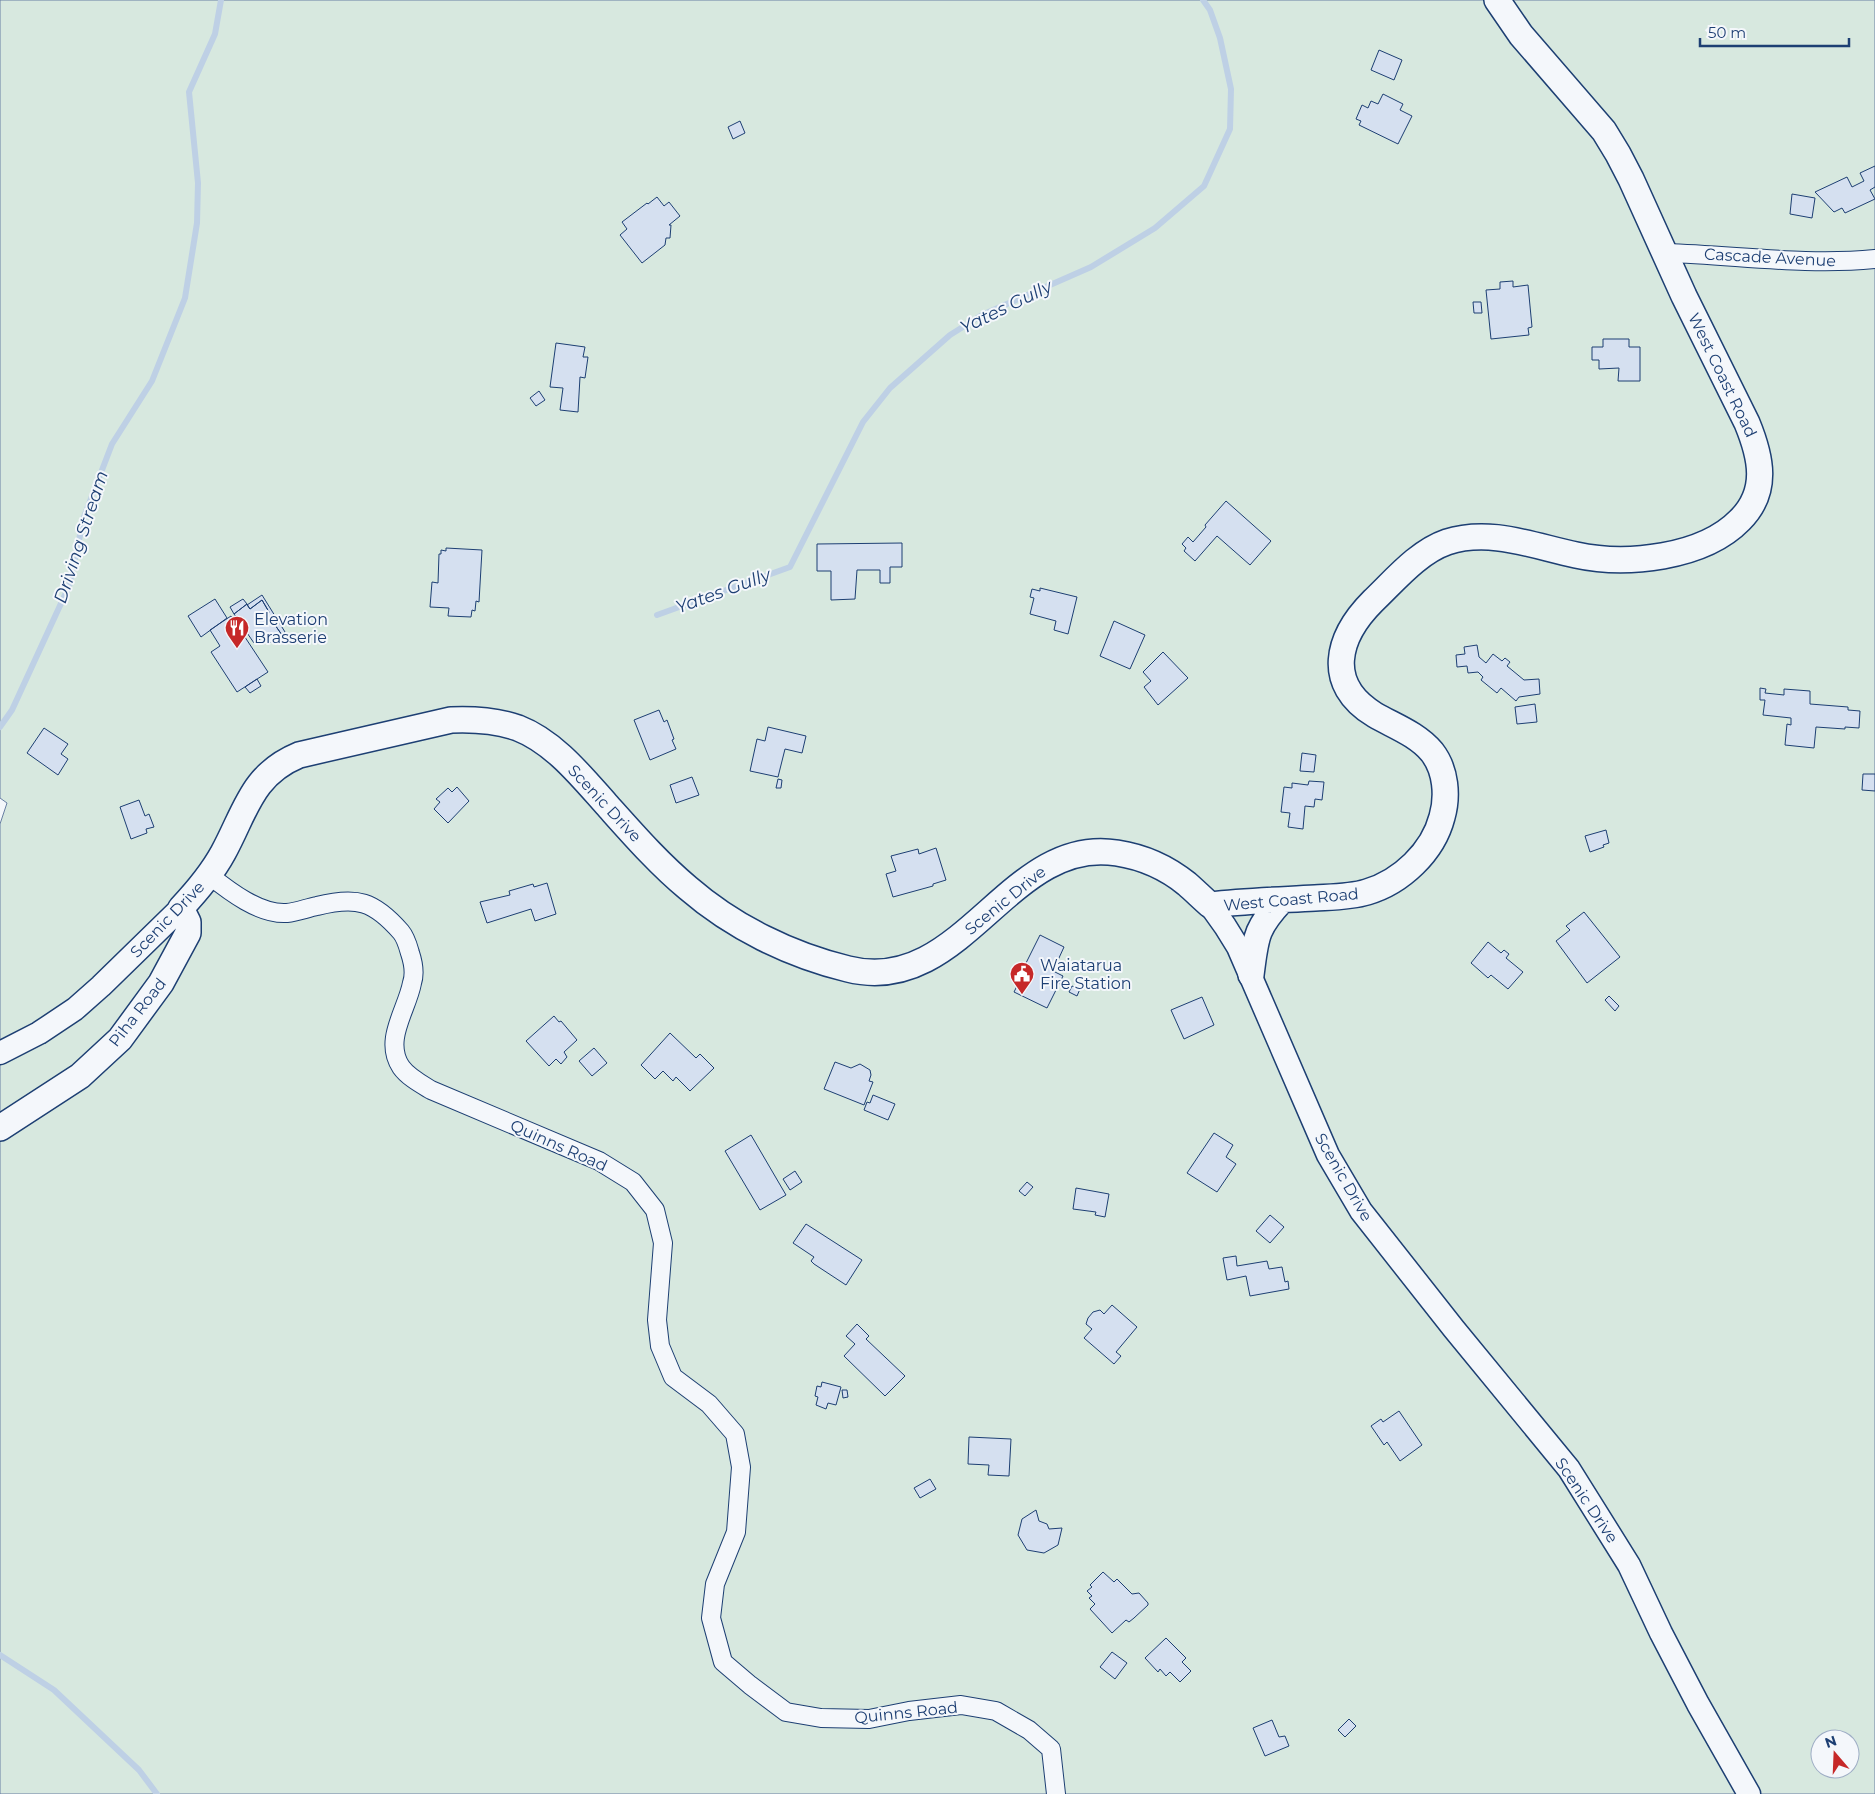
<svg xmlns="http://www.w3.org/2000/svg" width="1875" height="1794" viewBox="0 0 1875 1794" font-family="Montserrat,sans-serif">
	<rect width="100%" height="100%" fill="#f4f7fb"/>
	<path fill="#d7e8df" stroke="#687fa3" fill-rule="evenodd" d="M0 0H1875V1794H0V824L7 803 0 798ZM1820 1739H1850V1769H1820Z"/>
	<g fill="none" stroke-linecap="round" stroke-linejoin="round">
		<path stroke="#bed0e5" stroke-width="6" d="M657 615 790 567 863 422 890 388 950 335 982 315 1091 267 1155 228 1204 186 1230 129 1231 89 1220 38 1210 10 1203 0
			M0 727 12 710 69 586 84 517 112 444 152 381 185 298 197 223 198 183 189 92 215 34 221 0
			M0 1655 54 1690 139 1770 157 1794"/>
	</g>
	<path fill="#d5e0f0" stroke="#1d3f73" d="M1379 50 1402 60 1394 80 1371 70Z
		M1383 94 1403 104 1400 110 1412 116 1398 144 1359 125 1361 121 1356 119 1362 105 1368 108 1371 101 1378 104Z
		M740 121 745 133 733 139 728 127Z
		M1875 166V187L1870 190 1875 199 1845 213 1842 208 1834 212 1815 192 1847 177 1852 187 1864 181 1860 173Z
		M1792 194 1815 198 1812 218 1790 214Z
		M657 197 664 206 669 202 680 216 669 225H671L670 238H666L665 245 642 263 620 235 627 229 622 222 647 203 648 204Z
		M1513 281V287L1528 285 1532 327 1528 328 1529 335 1491 339 1486 290 1500 289V282Z
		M1473 302H1481L1482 313H1474Z
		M1603 339H1629V347H1640V381H1618L1619 368 1599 369V360H1592V347H1603Z
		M556 343 585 347 583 357H588L585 378 580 377 578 412 560 410 563 388 550 387Z
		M539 391 545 400 536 406 530 398Z
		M1226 501 1271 541 1250 565 1217 536 1195 561 1184 551 1186 548 1182 544 1188 537 1193 542 1206 527 1205 525Z
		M902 543V567H890V583H880V570H857L855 599 831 600V571H817V544Z
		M446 548 482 550 479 602 476 601 475 611 472 610 471 617 448 616 449 608 430 607 432 582 438 583 439 554H441V550L446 551Z
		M1040 588 1077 597 1068 634 1054 630 1056 621 1030 614 1034 598 1030 597 1032 589 1040 591Z
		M262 595 285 632 282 635 268 615 269 612 262 600 250 609 247 605Z
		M215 599 227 618 201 637 188 616Z
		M243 599 247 604 234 614 230 607Z
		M262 600 269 612 268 615 282 635 268 644 263 637 254 643 234 614 247 604 250 609Z
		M231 616 268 672 237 692 211 652 220 646 210 630Z
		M1114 621 1145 635 1130 669 1100 656Z
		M1477 645 1479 657 1486 663 1493 654 1502 661 1505 658 1510 662 1507 666 1524 680 1539 679 1540 694 1519 697 1516 701 1501 688 1497 693 1481 680 1483 677 1478 672 1468 673 1467 666 1457 667 1456 655 1465 654 1464 647Z
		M1163 652 1188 678 1158 705 1144 687 1151 681 1143 672Z
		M257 679 261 686 250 693 245 687Z
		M1760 688 1766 689 1765 693 1784 695V689L1810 691V704L1848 707V710L1860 711 1859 728 1845 727V729L1816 727 1814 748 1785 745 1787 724 1791 725V718L1763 715 1765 700H1760Z
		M1535 704 1537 722 1517 724 1515 707Z
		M659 710 664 722 667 720 674 739 672 740 676 749 650 760 634 720Z
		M768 727 806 736 802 753 785 749 778 777 750 771 757 739 765 741Z
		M44 728 68 744 61 754 68 759 58 775 27 753Z
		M1302 753 1316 755 1314 772 1300 771Z
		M1863 774H1875V791L1862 790Z
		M692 777 699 795 676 803 670 785Z
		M778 779 782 780 781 788H776Z
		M1309 781 1324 782 1322 800 1315 799 1314 807 1305 806 1303 829 1288 827 1290 813 1281 812 1284 787 1292 788V783L1308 785Z
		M457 787 469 801 448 823 434 809 440 802 436 799 448 788 452 792Z
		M139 800 145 816 149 814 154 827 146 829 147 833 131 839 120 807Z
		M1606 830 1609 843 1603 845 1604 847 1590 852 1585 836Z
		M936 848 946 880 933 884V886L893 897 886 874 896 871 891 856 918 849 919 854Z
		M547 883 556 914 535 921 531 909 487 923 480 902 510 895 509 891 533 884 534 887Z
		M1584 912 1620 957 1587 983 1556 941 1570 930 1566 926Z
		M1040 935 1064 947 1053 971 1063 976 1047 1008 1014 992 1024 972 1022 971Z
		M1488 942 1501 953 1504 950 1509 954 1506 958 1523 972 1508 989 1491 975 1488 978 1471 963Z
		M1072 986 1080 989 1077 996 1069 992Z
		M1609 996 1619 1006 1615 1011 1605 1000Z
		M1202 997 1214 1025 1184 1039 1171 1010Z
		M554 1016 559 1022 561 1021 577 1040 564 1052 567 1057 561 1064 556 1059 549 1066 526 1041Z
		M670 1033 696 1058 700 1054 714 1068 690 1091 676 1077 673 1081 663 1071 655 1079 641 1065Z
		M594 1048 607 1063 592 1076 579 1061Z
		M835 1062 851 1068 860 1064 870 1070 871 1075 869 1081 873 1082 864 1105 824 1089Z
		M873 1095 895 1104 888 1120 864 1110 867 1102 870 1103Z
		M1214 1133 1233 1145 1226 1157 1236 1164 1217 1192 1187 1173Z
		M751 1135 786 1195 760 1210 725 1151Z
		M795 1171 802 1182 790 1190 783 1179Z
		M1027 1182 1033 1187 1025 1196 1019 1191Z
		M1076 1188 1109 1194 1105 1217 1095 1215 1096 1212 1073 1209Z
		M1270 1215 1284 1227 1270 1243 1256 1231Z
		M806 1224 862 1260 846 1285 814 1264 811 1261 814 1257 793 1243Z
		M1236 1256 1237 1266 1267 1261 1269 1269 1282 1267 1285 1282 1288 1281 1289 1289 1250 1296 1246 1276 1227 1280 1223 1258Z
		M1112 1305 1137 1327 1116 1352 1121 1356 1114 1364 1084 1338 1092 1329 1086 1324 1088 1318 1093 1312 1100 1310 1104 1314Z
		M857 1324 869 1336 866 1339 905 1376 885 1396 844 1356 855 1344 846 1336Z
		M822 1382 841 1387 836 1405 828 1403 826 1409 816 1405 818 1397 815 1396 817 1386 821 1387Z
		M842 1390H847L848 1397 843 1398Z
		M1399 1411 1422 1445 1400 1461 1387 1442 1384 1445 1371 1426 1381 1419 1383 1422Z
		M969 1437 1011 1439 1009 1476 988 1475 989 1465 968 1464Z
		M930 1479 936 1489 920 1498 914 1488Z
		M1036 1510 1039 1521 1047 1524 1049 1529 1062 1528 1058 1545 1044 1553 1027 1550 1018 1535 1022 1519Z
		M1103 1572 1114 1582 1117 1579 1132 1594 1139 1593 1148 1603V1605L1134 1618 1129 1622 1126 1620 1112 1633 1090 1609 1095 1604 1089 1598 1092 1596 1087 1591 1092 1587 1090 1585Z
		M1166 1638 1186 1658 1182 1662 1191 1671 1180 1682 1170 1672 1166 1676 1160 1669 1158 1672 1145 1658Z
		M1112 1652 1127 1663 1115 1679 1100 1667Z
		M1349 1719 1356 1726 1345 1737 1338 1730Z
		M1272 1720 1279 1737 1285 1736 1289 1746 1265 1756 1253 1728Z"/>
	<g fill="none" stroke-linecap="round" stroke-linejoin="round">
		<defs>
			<path id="minor" d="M1666 253C1736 255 1805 266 1875 259
				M209 875C229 891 260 915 287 913 297 912 307 908 317 906 357 896 374 901 401 932 406 938 408 946 410 953 413 962 415 974 412 983 407 1010 383 1040 401 1067 408 1077 421 1084 431 1090L599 1161 633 1182 655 1210 663 1243 657 1320 660 1346 673 1377 709 1404 735 1434 741 1467 736 1532 715 1584 711 1618 723 1662 750 1685 786 1712 821 1718 869 1719 909 1711 961 1705 996 1711 1029 1730 1051 1749 1056 1794"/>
			<path id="tertiary" d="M1210 905 1225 926 1238 947 1328 1155 1361 1211 1454 1329 1569 1469 1629 1565 1661 1633 1698 1704 1749 1794
				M0 1053 39 1033 75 1009 101 986 181 908"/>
			<path id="secondary" d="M1251 975C1256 937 1255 929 1282 900
				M0 1128 80 1076 120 1039 161 983 188 933V922L181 908C197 891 212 873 223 853 246 811 251 775 299 755L451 720C474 719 495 720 518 728 554 742 581 776 606 804 632 833 658 863 688 888 733 927 790 955 848 969 963 998 1008 835 1117 853 1143 857 1166 867 1187 884 1195 891 1202 898 1210 905 1245 901 1280 900 1315 898 1332 897 1351 897 1367 892 1401 882 1433 852 1442 817 1448 796 1446 770 1432 752 1417 734 1394 726 1375 715 1324 684 1337 637 1373 601 1395 580 1418 552 1447 542 1490 528 1533 546 1576 555 1626 566 1703 558 1740 520 1769 491 1761 457 1747 423L1684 296 1631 179 1618 154 1604 131 1521 35 1497 0"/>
		</defs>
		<use href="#minor" stroke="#1d3f73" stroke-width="20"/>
		<use href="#tertiary" stroke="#1d3f73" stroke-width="25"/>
		<use href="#secondary" stroke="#1d3f73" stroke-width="28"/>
		<use href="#minor" stroke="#f4f7fb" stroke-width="18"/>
		<use href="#tertiary" stroke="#f4f7fb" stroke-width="22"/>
		<use href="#secondary" stroke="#f4f7fb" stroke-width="25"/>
	</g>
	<defs>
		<symbol id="restaurant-pin" viewBox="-11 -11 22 30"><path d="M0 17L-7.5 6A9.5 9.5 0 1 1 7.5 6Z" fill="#c62828" stroke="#f4f7fb"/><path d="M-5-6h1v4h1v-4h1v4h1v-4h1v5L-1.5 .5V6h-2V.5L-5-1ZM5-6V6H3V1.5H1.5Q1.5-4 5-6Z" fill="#fff"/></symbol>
		<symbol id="civic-pin" viewBox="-11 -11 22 30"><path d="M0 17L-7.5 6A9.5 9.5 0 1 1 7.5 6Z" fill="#c62828" stroke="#f4f7fb"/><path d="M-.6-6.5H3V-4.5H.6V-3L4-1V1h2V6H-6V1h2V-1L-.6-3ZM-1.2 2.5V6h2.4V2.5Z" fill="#fff"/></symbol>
	</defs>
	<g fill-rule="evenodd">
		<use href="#restaurant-pin" x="223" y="614" width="28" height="38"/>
		<use href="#civic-pin" x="1008" y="960" width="28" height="38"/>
	</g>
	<g text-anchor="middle" stroke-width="4" stroke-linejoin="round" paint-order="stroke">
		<g font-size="16" fill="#1d3f73" stroke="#f4f7fb">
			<text transform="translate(1770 257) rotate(3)" y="6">Cascade Avenue</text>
			<text transform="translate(1723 375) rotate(64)" y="6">West Coast Road</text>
			<text transform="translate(605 803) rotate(47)" y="6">Scenic Drive</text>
			<text transform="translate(1291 899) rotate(-5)" y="6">West Coast Road</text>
			<text transform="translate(1005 900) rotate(-39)" y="6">Scenic Drive</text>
			<text transform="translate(167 919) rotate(-46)" y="6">Scenic Drive</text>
			<text transform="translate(137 1012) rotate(-52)" y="6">Piha Road</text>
			<text transform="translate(559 1145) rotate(24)" y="6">Quinns Road</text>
			<text transform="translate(1344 1177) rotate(60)" y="6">Scenic Drive</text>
			<text transform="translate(1587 1500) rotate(56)" y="6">Scenic Drive</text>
			<text transform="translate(906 1712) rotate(-6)" y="6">Quinns Road</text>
		</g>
		<g font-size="16" fill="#1d3f73" stroke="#f4f7fb" text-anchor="start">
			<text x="254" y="625">Elevation<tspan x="254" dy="18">Brasserie</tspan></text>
			<text x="1040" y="971">Waiatarua<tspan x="1040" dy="18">Fire Station</tspan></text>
		</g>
		<g font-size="18" font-style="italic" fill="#1d3f73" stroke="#f4f7fb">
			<text transform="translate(1006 307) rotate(-26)" y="6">Yates Gully</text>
			<text transform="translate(81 537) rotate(-72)" y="6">Driving Stream</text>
			<text transform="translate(723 591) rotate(-20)" y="6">Yates Gully</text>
		</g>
	</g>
	<g transform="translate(1835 1754) rotate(341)"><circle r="24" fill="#f4f7fb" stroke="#9eadc5"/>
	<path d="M0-4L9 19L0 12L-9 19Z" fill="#c62828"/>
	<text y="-8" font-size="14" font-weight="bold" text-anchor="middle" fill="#1d3f73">N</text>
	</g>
	<path d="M1700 38v8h149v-8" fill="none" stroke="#1d3f73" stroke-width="2.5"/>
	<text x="1708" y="38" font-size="15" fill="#1d3f73" stroke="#f4f7fb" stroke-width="4" paint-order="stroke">50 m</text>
</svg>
